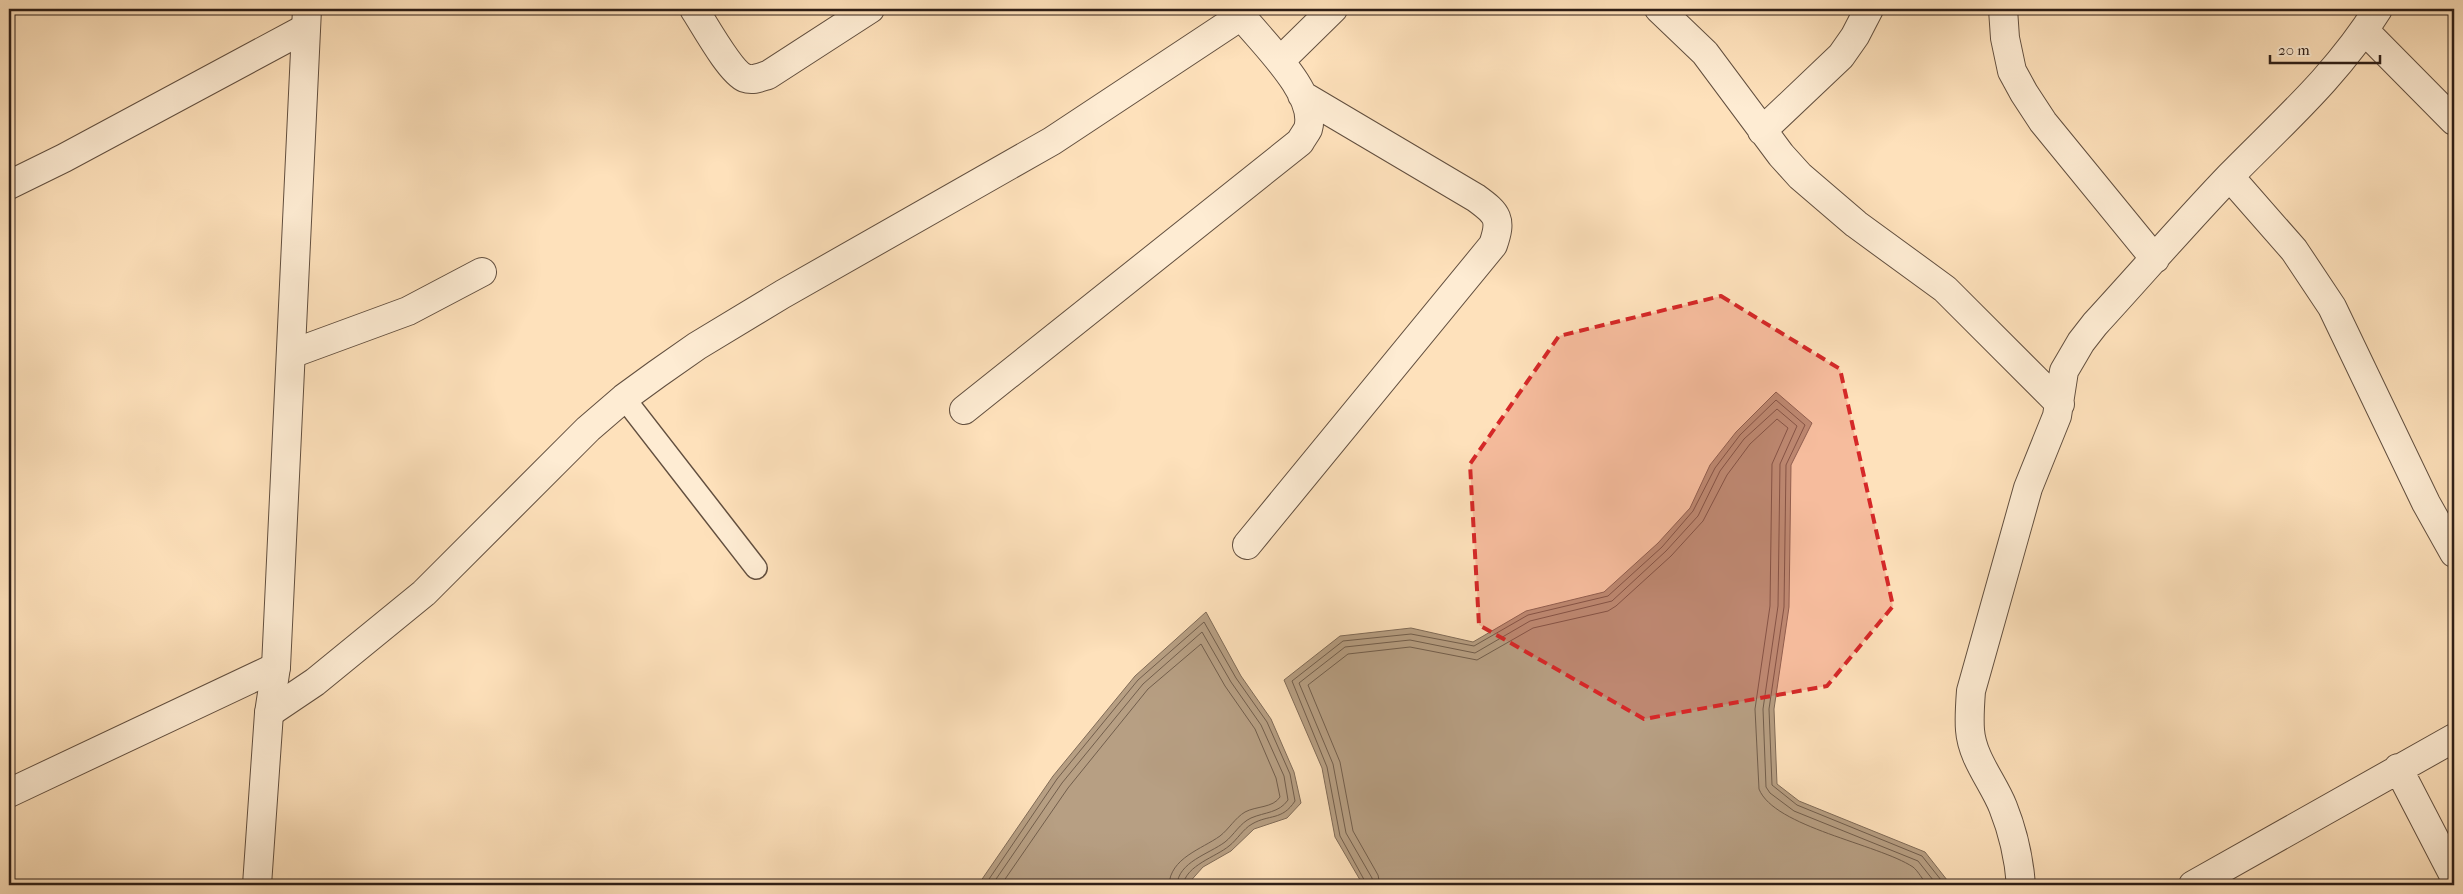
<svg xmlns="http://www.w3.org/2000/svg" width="2463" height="894" viewBox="0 0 2463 894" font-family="'IM FELL French Canon',serif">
	<rect width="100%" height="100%" fill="#fee1bb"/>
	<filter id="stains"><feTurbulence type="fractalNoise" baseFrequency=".004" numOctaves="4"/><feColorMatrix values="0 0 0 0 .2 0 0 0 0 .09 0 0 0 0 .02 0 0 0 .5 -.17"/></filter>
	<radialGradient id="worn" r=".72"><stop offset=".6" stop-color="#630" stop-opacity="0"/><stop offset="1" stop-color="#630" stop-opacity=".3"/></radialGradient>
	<path fill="#b79f83" stroke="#806b57" d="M1776 392 1812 423 1791 465 1789 607 1774 709 1777 784 1799 801 1925 852 1951 885H1363L1335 837 1322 768 1284 680 1340 636 1411 628 1473 642 1526 611 1604 592 1658 543 1690 508 1710 465 1736 432Z
		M1206 612 1241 676 1271 719 1294 772 1301 803 1287 818 1254 829 1231 851 1203 867 1187 885H978L1053 776 1135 676Z"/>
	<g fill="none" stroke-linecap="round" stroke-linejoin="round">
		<path stroke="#725e4c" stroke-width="1" d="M985 885 1057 779 1138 680 1204 622 1236 678 1267 722 1290 774 1295 801C1282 821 1269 814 1252 824 1243 829 1237 840 1229 846 1216 857 1186 865 1183 885
			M992 885 1062 783 1143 684 1202 632 1231 682 1261 725 1284 776 1288 800C1279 813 1265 812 1251 818 1240 823 1234 835 1225 842 1209 854 1178 862 1177 885
			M1001 885 1068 788 1148 689 1201 644 1225 686 1255 729 1276 778 1280 797C1273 808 1256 806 1245 812 1235 818 1229 829 1220 836 1202 849 1170 858 1169 885
			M1367 885 1340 836 1327 767 1292 681 1343 641 1411 634 1474 646 1528 615 1608 596 1662 547 1693 511 1715 468 1740 435 1776 400 1805 425 1786 465 1784 607 1769 709 1772 785 1797 805 1922 856 1945 885
			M1373 885 1372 878 1346 833 1333 764 1299 683 1345 647 1410 640 1475 653 1530 621 1612 601 1666 551 1698 516 1720 471 1744 439 1777 409 1797 426 1780 464 1778 606 1763 709 1766 787 1770 793 1794 811 1918 861 1937 885
			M1380 885 1378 875 1353 831 1340 762 1308 685 1348 654 1410 647 1477 660 1533 628 1608 611 1616 606 1671 556 1703 521 1727 475 1750 444 1777 419 1788 428 1772 464 1770 606 1755 709 1759 789C1774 827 1878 844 1913 867 1918 871 1923 880 1927 885"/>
		<defs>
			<path id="service" d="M624 398 756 568"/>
			<path id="minor" d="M694 9C704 24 730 72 745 78 753 81 761 77 768 75L870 9
				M1659 9 1705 53 1781 155 1800 176 1856 224 1945 289 2060 404
				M2003 9 2005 38 2012 71 2024 93 2043 122 2155 259
				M2364 30 2454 121
				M1280 61 1333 9
				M1762 131 1841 56 1855 36 1869 9
				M2230 177 2294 250 2332 307 2426 503 2454 553
				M9 185 64 158 306 28
				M291 354 408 311 482 272
				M964 410 1300 142C1302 138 1306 133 1308 129 1319 92 1256 37 1236 9
				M1247 545 1493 245C1502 219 1498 214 1476 198L1302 95
				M269 713 315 682 424 593 588 429 624 398 657 374 697 346 783 294 1052 141 1241 16
				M2398 768 2454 876
				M9 793 276 667
				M2021 885C2019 859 2013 832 2003 807 1993 782 1972 758 1970 730 1969 717 1970 704 1971 691L2028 488 2057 416 2064 371 2081 342 2095 324C2140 275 2184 224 2230 176 2284 121 2337 75 2378 9
				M2193 885 2454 738"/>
			<path id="tertiary" d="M257 885 269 713 276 667 307 9"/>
		</defs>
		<use href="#service" stroke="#624f3f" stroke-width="24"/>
		<use href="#minor" stroke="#624f3f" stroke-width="30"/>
		<use href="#tertiary" stroke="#624f3f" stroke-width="30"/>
		<use href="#service" stroke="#feecd3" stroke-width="21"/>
		<use href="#minor" stroke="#feecd3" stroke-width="28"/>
		<use href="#tertiary" stroke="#feecd3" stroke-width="28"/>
	</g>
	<path fill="#d62828" fill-opacity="0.2" stroke="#d62828" stroke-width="4" stroke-dasharray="10 6" stroke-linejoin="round" d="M1721 296 1840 369 1893 606 1827 686 1644 719 1479 625 1470 464 1559 336Z"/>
	<rect width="2463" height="894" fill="none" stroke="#fee1bb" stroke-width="30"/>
	<rect x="10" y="10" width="2443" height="874" fill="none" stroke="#2e1e16" stroke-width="2.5"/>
	<rect x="15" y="15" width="2433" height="864" fill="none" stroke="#2e1e16"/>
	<path d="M2270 55v8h110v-8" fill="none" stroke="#2e1e16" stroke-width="2.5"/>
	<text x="2278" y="55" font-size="15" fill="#2e1e16" stroke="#feecd3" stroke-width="4" paint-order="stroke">20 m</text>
	<rect width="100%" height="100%" filter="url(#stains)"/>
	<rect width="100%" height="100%" fill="url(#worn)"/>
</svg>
